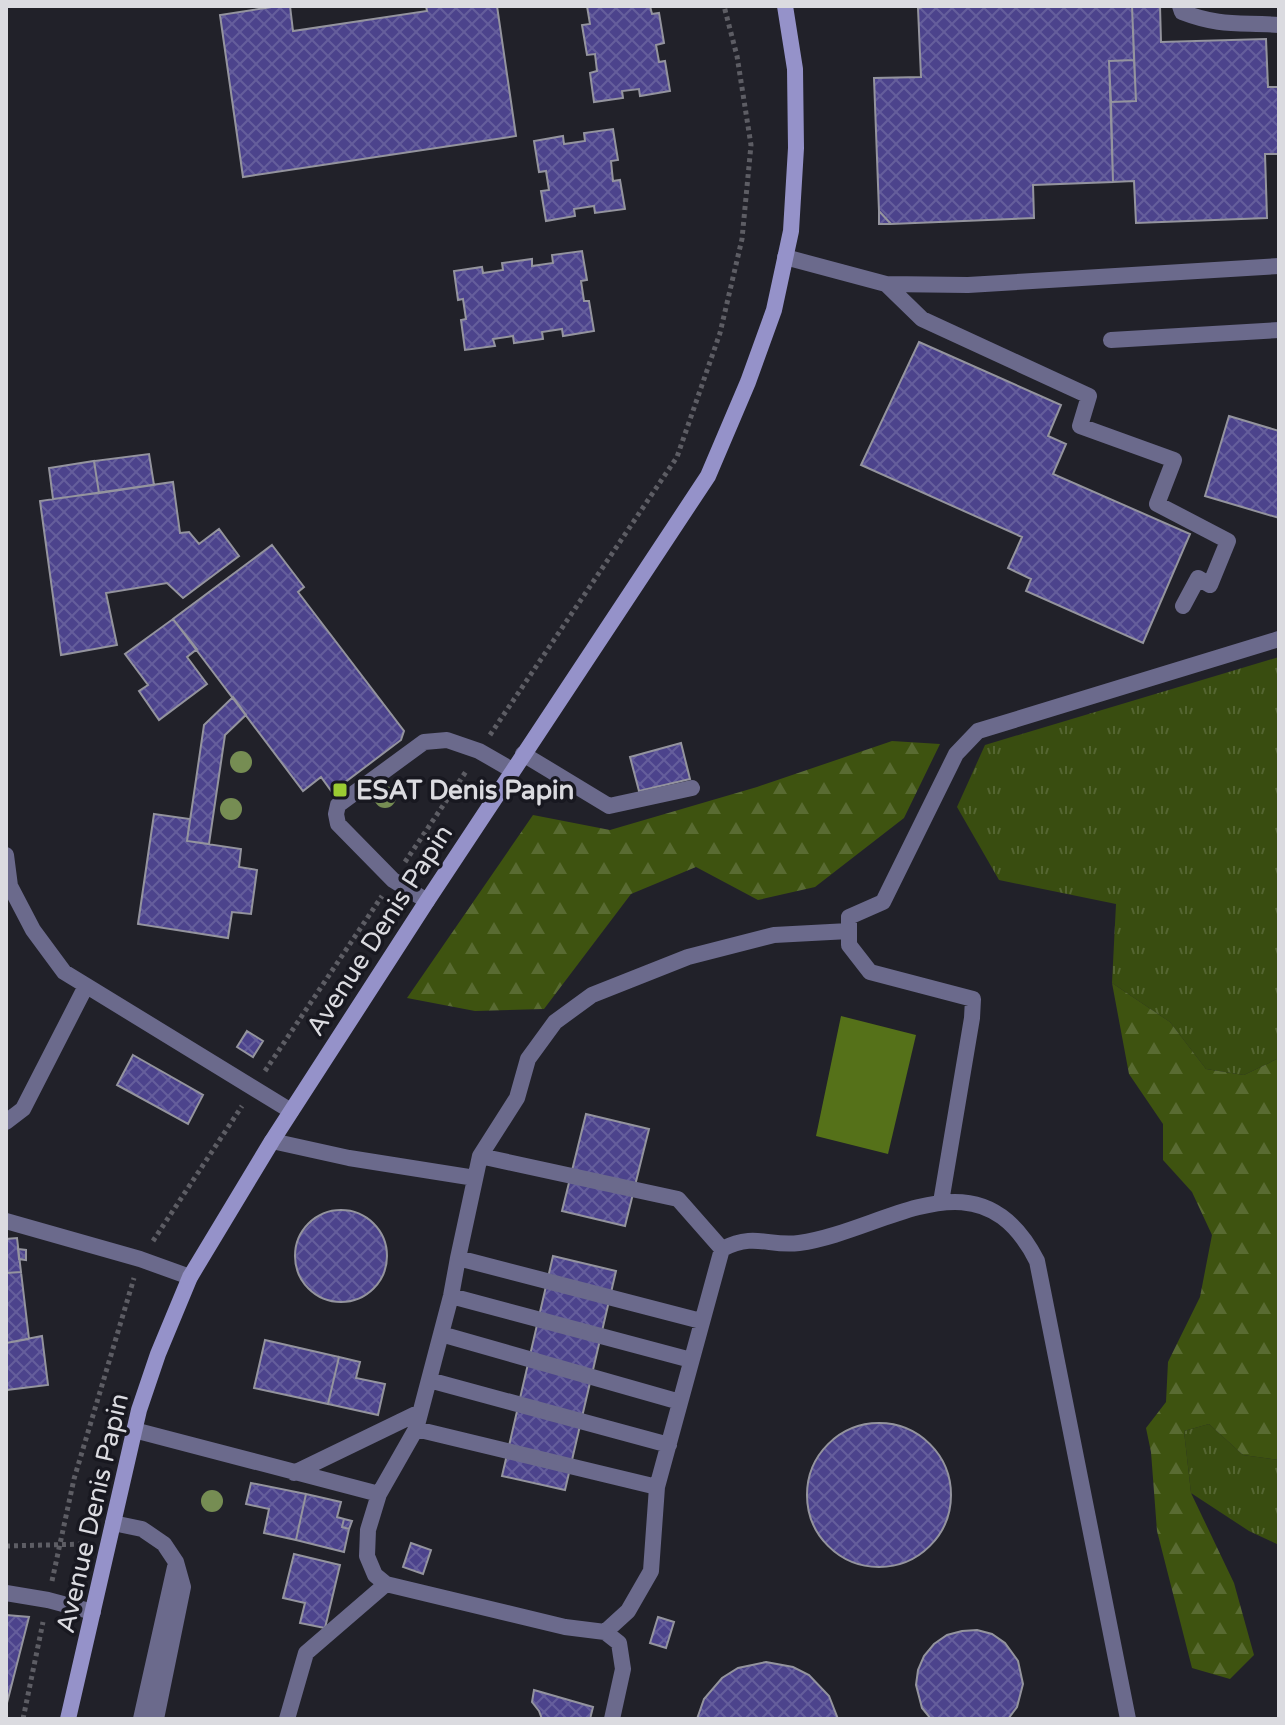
<svg xmlns="http://www.w3.org/2000/svg" width="1285" height="1725" viewBox="0 0 1285 1725" font-family="'Varela Round',sans-serif">
	<defs>
		<pattern id="grass-tufts" width="24" height="20" patternUnits="userSpaceOnUse" patternTransform="scale(2)"><rect width="24" height="20" fill="#394d10"/><path d="M3 7l-1-3M5 7V3M7 7l1-3M15 17l-1-3M17 17v-4M19 17l1-3" fill="none" stroke="#556632"/></pattern>
		<pattern id="forest-firs" width="22" height="20" patternUnits="userSpaceOnUse" patternTransform="scale(2)"><rect width="22" height="20" fill="#3e5310"/><path d="M5 1l3.5 6h-7zM16 11l3.5 6h-7z" fill="#596b32"/></pattern>
		<pattern id="building-cross-hatch" width="8" height="8" patternUnits="userSpaceOnUse" patternTransform="scale(2)"><rect width="8" height="8" fill="#4c438c"/><path d="M0 0l8 8M0 8l8-8" fill="none" stroke="#655e9c"/></pattern>
	</defs>
	<rect width="100%" height="100%" fill="#212129"/>
	<path fill="url(#grass-tufts)" d="M1279 657V1058L1244 1075 1206 1069 1170 1022 1112 983 1116 904 999 880 957 807 985 745Z
		M1209 1424 1243 1455 1279 1460V1545L1249 1531 1191 1493 1184 1431Z"/>
	<path fill="url(#forest-firs)" d="M892 741 940 744 904 818 815 887 758 900 696 867 631 894 544 1009 475 1011 407 998 533 815 610 830 757 787Z
		M1112 983 1170 1022 1206 1069 1244 1075 1279 1058V1460L1243 1455 1209 1424 1184 1431 1191 1493 1234 1583 1254 1655 1230 1679 1192 1668 1157 1531 1151 1452 1146 1428 1166 1402 1168 1362 1200 1297 1212 1235 1192 1192 1163 1160V1124L1129 1074Z"/>
	<path fill="#557119" d="M841 1016 916 1035 888 1154 816 1136Z"/>
	<path fill="url(#building-cross-hatch)" stroke="#94949e" stroke-width="2" d="M278 6H290L293 31 427 11 426 6H497L516 136 243 177 220 15Z
		M580 6H650L652 14 659 13 664 43 656 45 659 62 665 61 670 91 640 96 639 89 622 91 623 98 594 102 590 73 597 71 595 54 587 55 582 25 590 24 587 6Z
		M926 6H1132L1134 60 1109 61 1113 182 1033 185 1034 218 891 224 879 211 874 78 921 77 918 8Z
		M1132 6H1160L1161 42 1266 39 1268 87H1279V154H1265L1267 218 1136 223 1134 181 1113 182 1111 102 1136 101Z
		M1134 60 1136 101 1111 102 1109 61Z
		M613 129 618 160 611 161 613 181 620 180 625 209 595 213 594 206 574 209 575 216 546 221 541 191 549 190 546 171 539 172 534 141 563 136 564 144 585 141 584 133Z
		M879 211 891 224H879Z
		M582 251 587 280 581 281 584 301H589L594 331 563 336 562 329 542 332 543 339 514 343 513 336 493 339 495 346 465 350 461 320 466 319 463 299 458 300 454 271 482 267 483 273 503 270 502 263 532 259V266L553 263 552 255Z
		M919 342 1061 405 1048 436 1066 444 1053 474 1190 534 1143 643 1026 591 1031 579 1008 568 1022 537 861 465Z
		M1229 416 1279 431V518L1205 496Z
		M149 454 154 485 99 493 94 461Z
		M94 461 99 493 53 499 49 468Z
		M173 482 180 533 189 532 199 544 219 529 239 556 183 598 167 583 106 593 117 645 61 655 40 501Z
		M272 545 304 587 298 592 404 731 401 740 332 792 321 777 303 791 173 619Z
		M173 619 197 649 187 657 207 684 159 720 139 691 148 685 125 654Z
		M233 697 246 715 225 735 209 844 187 841 204 725Z
		M681 743 690 779 639 791 630 757Z
		M154 814 190 819 187 841 241 849 239 867 257 870 251 914 232 912 228 938 138 924Z
		M247 1031 263 1041 253 1057 237 1047Z
		M133 1055 203 1095 188 1124 117 1085Z
		M586 1114 649 1129 625 1226 562 1211Z
		M295 1256a46 46 0 1 1 92 0a46 46 0 1 1-92 0Z
		M17 1238 21 1272 6 1273V1239Z
		M18 1249 26 1250V1260L19 1259Z
		M553 1256 616 1271 565 1490 502 1476Z
		M21 1272 29 1339 6 1343V1273Z
		M42 1336 48 1385 6 1390V1343Z
		M265 1340 339 1357 328 1404 254 1388Z
		M339 1357 360 1362 356 1378 385 1384 378 1415 328 1404Z
		M807 1495a72 72 0 1 1 144 0a72 72 0 1 1-144 0Z
		M251 1483 306 1494 296 1540 264 1533 269 1509 246 1504Z
		M306 1494 341 1502 337 1517 344 1519 342 1527 349 1529 344 1552 296 1540Z
		M344 1519 352 1521 349 1529 342 1527Z
		M411 1543 431 1550 423 1574 403 1567Z
		M294 1554 340 1565 325 1628 300 1623 305 1603 283 1598Z
		M6 1615 29 1617 7 1703H6Z
		M658 1617 674 1622 666 1648 650 1643Z
		M977 1630 992 1634 1005 1643 1018 1661 1023 1684 1017 1707 1008 1719H931L922 1708 916 1685 918 1670 924 1656 934 1644 947 1635 962 1631Z
		M766 1662 793 1667 809 1675 829 1696 838 1719H697L704 1699 722 1678 738 1668Z
		M534 1690 593 1707 590 1719H542L539 1711 532 1702Z"/>
	<g fill="none" stroke-linecap="round" stroke-linejoin="round">
		<path stroke="#5d5d64" stroke-width="5" stroke-dasharray="4 4" stroke-linecap="butt" d="M490 735 677 457 720 333 742 239 751 145 737 56 724 6
			M405 862 467 770
			M265 1071 382 896
			M153 1241 242 1106
			M6 1546 87 1544
			M52 1581 74 1479 134 1278
			M23 1719 43 1622"/>
		<path stroke="#6b6a8c" stroke-width="16" d="M1180 6 1182 12C1221 27 1240 22 1279 25
			M785 257 886 284 968 285 1279 266
			M886 284 922 319 1089 396 1080 426 1174 460 1157 504 1228 541 1210 585 1198 578 1183 606
			M1111 340 1279 330
			M523 754 609 806 692 788
			M6 855 10 886 33 930 64 972 291 1111
			M427 901 393 880 338 824 336 814 338 805 424 742 447 740 479 751 512 770
			M6 1122 23 1109 86 986
			M272 1141 349 1158 475 1178
			M480 1156 678 1199 722 1249
			M941 1202 972 1018 973 999 870 972 849 945V917L883 902 956 754 978 731 1279 639
			M6 1221 140 1259 190 1277
			M458 1258 480 1156 517 1098 528 1059 555 1022 592 995 688 957 774 935 849 931
			M451 1296 691 1360
			M441 1334 680 1402
			M429 1380 669 1445
			M416 1429 657 1487
			M134 1430 379 1494
			M294 1473 420 1412
			M113 1523 142 1529 164 1544 176 1562 183 1587 156 1719
			M6 1593 48 1600 93 1612
			M605 1632 565 1627 386 1584 375 1575 367 1556 368 1530 379 1494 416 1429 451 1296 458 1258 701 1321
			M141 1719 175 1567
			M287 1719 306 1653 386 1584
			M612 1719 623 1669 619 1643 605 1632 628 1611 651 1571 657 1487 722 1249C756 1232 768 1247 799 1243 886 1231 979 1147 1037 1261L1128 1719"/>
		<path stroke="#9592c9" stroke-width="16" d="M68 1719 139 1410 158 1354 190 1277 272 1141 427 901 708 476 748 382 774 310 791 231 796 148 795 69 785 6"/>
	</g>
	<g fill="#768d53">
		<circle cx="241" cy="762" r="11"/>
		<circle cx="385" cy="797" r="11"/>
		<circle cx="231" cy="809" r="11"/>
		<circle cx="212" cy="1501" r="11"/>
	</g>
	<rect fill="#9bcb32" stroke="#181820" stroke-width="3" x="332" y="782" width="16" height="16" rx="4"/>
	<g text-anchor="middle" stroke-width="7" stroke-linejoin="round" paint-order="stroke">
		<g font-size="26" font-weight="bold" fill="#dbdbe0" stroke="#181820" text-anchor="start">
			<text x="356" y="799">ESAT Denis Papin</text>
		</g>
		<g font-size="26" fill="#dbdbe0" stroke="#181820">
			<text transform="translate(379 930) rotate(-57)" y="9">Avenue Denis Papin</text>
			<text transform="translate(92 1513) rotate(-77)" y="9">Avenue Denis Papin</text>
		</g>
	</g>
	<rect width="1285" height="1725" fill="none" stroke="#dbdbe0" stroke-width="16"/>
</svg>
